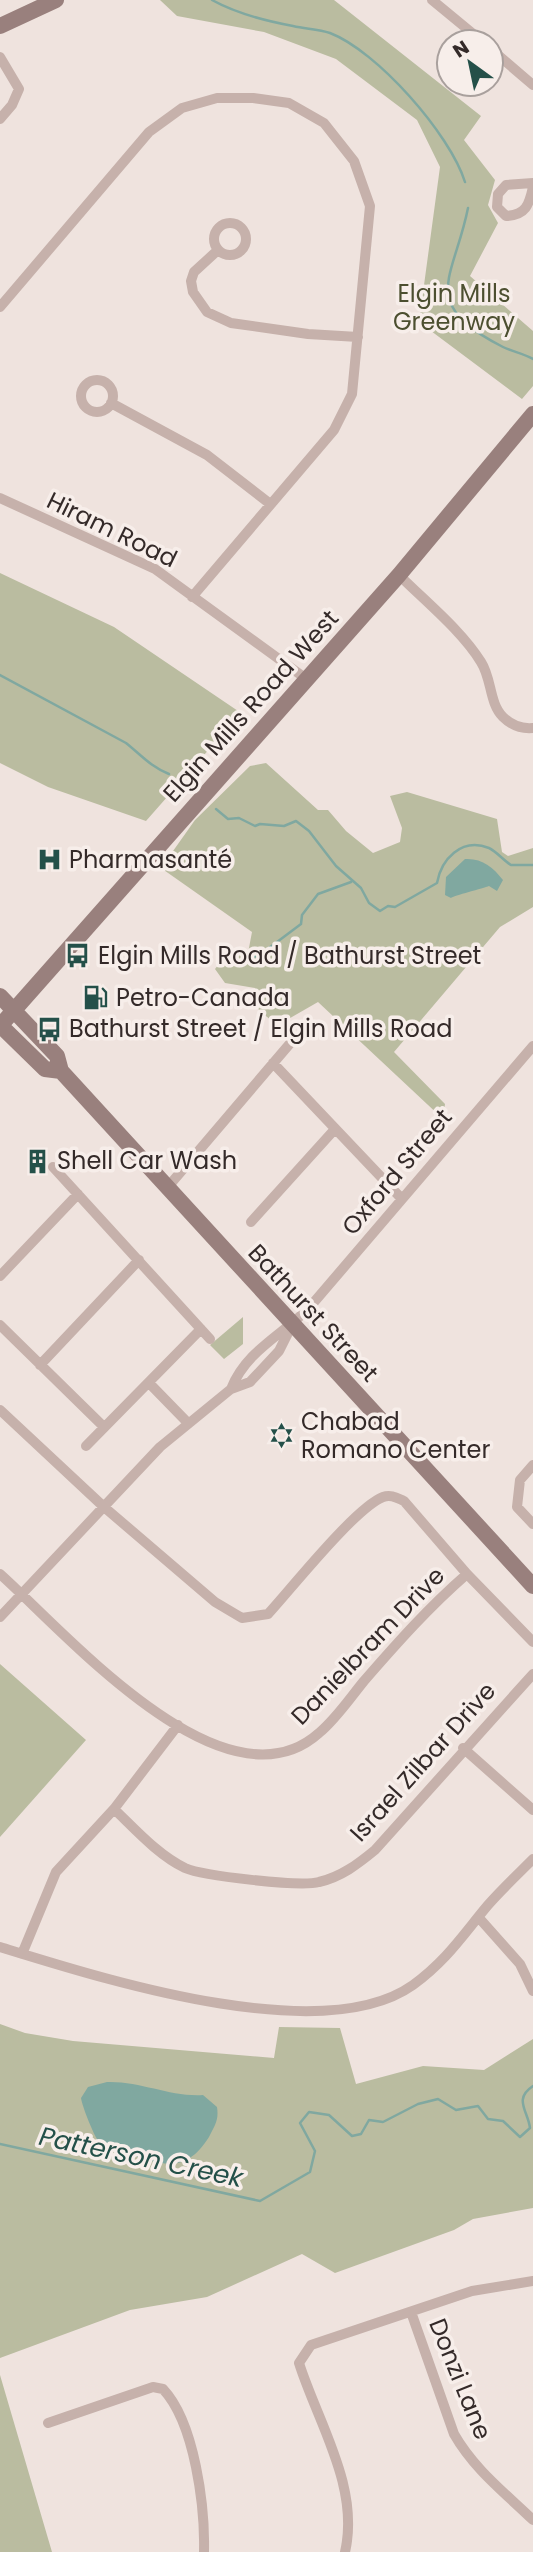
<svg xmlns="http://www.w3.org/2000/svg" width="533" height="2552" viewBox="0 0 533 2552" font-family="Poppins,sans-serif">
	<rect width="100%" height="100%" fill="#efe3de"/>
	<path fill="#babca0" d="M160 0H334L481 116 464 140 495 180 488 205 498 223 470 276 533 331V386L522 399 419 322 440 167 417 120 336 59 264 32 177 16Z
		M0 573 114 627 241 713 146 821 48 787 0 763Z
		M266 763 318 810H328L346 831 373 853 400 842 402 828 390 796 407 792 497 819 502 852 508 856 533 848V907L500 927 394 1052 445 1104 443 1119 318 1002 278 1025 259 1011 255 988 225 983 215 969 226 955 248 953 252 932 161 868 195 820 250 766Z
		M243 1317V1344L224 1359 210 1345Z
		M0 1664 86 1740 0 1837Z
		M0 2024 25 2033 73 2041 274 2058 279 2027 340 2028 356 2084 423 2066 484 2070 533 2039V2208L473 2219 454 2230 335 2273 302 2254 207 2297 130 2310 0 2358Z
		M0 2375 52 2552H0Z"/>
	<path fill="#80a8a0" d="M465 859C482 858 493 867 503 880L497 891 489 886C484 888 453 896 451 898L445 895 446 877Z
		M107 2082C141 2081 170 2097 203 2095L217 2107C219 2120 215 2125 209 2137 187 2172 165 2167 130 2154 120 2151 108 2149 100 2143 95 2139 82 2106 81 2098L88 2087Z"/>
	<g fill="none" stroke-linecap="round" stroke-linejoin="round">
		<path stroke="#80a8a0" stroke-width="2.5" d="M212 0C237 14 266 21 293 26 306 29 318 29 330 33 377 51 450 134 465 182
			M468 208C454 279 417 303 503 347 513 352 523 353 533 359
			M0 675 126 743C141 755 151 767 169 774
			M216 809 228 819 239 818 255 826 260 824 284 826 296 821 309 831 336 866 361 888 369 903 380 911 388 906 395 907 437 883C441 860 461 837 489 848 496 851 504 861 511 865H533
			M236 964 261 954 301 924 302 915 318 894 351 882
			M0 2144 260 2201 310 2172 315 2151 300 2123 309 2112 329 2115 352 2136 361 2134 369 2120 383 2122 418 2104 438 2099 456 2110 478 2106 488 2119 503 2121 520 2137 530 2128C528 2111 513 2099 533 2086"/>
		<path stroke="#c6b1ab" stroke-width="10" d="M432 0 483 42
			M491 49 533 85
			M0 57 19 89 12 105 0 119
			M533 183 506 185 498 194 497 207 506 216C526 215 529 205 533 187
			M214 239a16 16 0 1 1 32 0a16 16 0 1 1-32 0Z
			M218 250 194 272 191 281 193 292 207 312 231 323 308 334 358 337
			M0 307 149 132 182 108 217 98H253L289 103 324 123 354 161 370 206 352 394 334 430 192 597
			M81 396a16 16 0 1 1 32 0a16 16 0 1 1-32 0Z
			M111 403 207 455 269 503
			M0 498 155 569 305 678
			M399 575C426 602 461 630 481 662 492 679 489 703 503 717 511 725 522 729 533 728
			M273 1063 401 1198
			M53 1167 210 1339
			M167 1188 293 1040
			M251 1222 335 1129
			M0 1276 78 1194
			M0 1325 104 1427
			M40 1365 139 1260
			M149 1383 187 1422
			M231 1389C246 1351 282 1335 309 1308L533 1046
			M0 1410 104 1507 215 1602 242 1618 268 1614C291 1589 355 1508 383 1497 391 1494 397 1498 404 1501L467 1574 533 1642
			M86 1446 201 1329
			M533 1465 520 1480 517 1507 533 1524
			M0 1574C65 1632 225 1817 319 1733 336 1719 350 1698 364 1681 397 1643 429 1607 467 1574
			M0 1617 160 1447 231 1389 250 1382 279 1351 292 1325
			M463 1748 533 1810
			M114 1809C135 1829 158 1855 185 1868 203 1876 300 1887 319 1882 341 1877 358 1864 375 1850L533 1674
			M480 1919 520 1964 533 1991
			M0 1947C98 1977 322 2050 413 1985 447 1960 462 1936 488 1905 502 1889 518 1874 533 1859
			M22 1954 56 1872 114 1809 178 1725
			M411 2312 454 2434C474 2469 504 2492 533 2520
			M48 2423 153 2387 163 2389C195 2423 205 2507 204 2552
			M345 2552C360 2487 318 2423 299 2363L311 2345 472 2291 533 2281"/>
		<path stroke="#99807d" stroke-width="16" d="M0 26 56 0
			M0 996 57 1056 61 1071 533 1586
			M0 1025 45 1069 61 1071
			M0 1026 399 575 533 414"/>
	</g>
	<defs>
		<symbol id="hospital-bare" viewBox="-9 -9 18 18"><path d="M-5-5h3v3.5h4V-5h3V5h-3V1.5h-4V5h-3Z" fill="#245049" stroke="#f7eeea" stroke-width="2.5" paint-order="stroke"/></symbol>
		<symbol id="bus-bare" viewBox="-9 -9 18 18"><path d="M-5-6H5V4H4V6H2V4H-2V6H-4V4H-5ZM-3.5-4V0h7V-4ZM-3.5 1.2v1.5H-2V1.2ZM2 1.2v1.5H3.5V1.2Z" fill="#245049" stroke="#f7eeea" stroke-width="2.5" paint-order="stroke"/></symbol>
		<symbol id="fuel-bare" viewBox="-9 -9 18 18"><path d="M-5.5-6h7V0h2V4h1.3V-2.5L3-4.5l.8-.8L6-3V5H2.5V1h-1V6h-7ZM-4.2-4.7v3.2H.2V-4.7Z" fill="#245049" stroke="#f7eeea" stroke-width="2.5" paint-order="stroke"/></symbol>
		<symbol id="building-bare" viewBox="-9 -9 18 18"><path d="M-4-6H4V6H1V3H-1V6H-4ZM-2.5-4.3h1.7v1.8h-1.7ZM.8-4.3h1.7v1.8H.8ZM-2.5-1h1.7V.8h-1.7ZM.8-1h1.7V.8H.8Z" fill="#245049" stroke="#f7eeea" stroke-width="2.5" paint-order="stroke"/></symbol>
		<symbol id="synagogue-bare" viewBox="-9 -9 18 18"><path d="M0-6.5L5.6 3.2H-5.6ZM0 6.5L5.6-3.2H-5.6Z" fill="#245049" stroke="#f7eeea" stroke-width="2.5" paint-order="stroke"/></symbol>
	</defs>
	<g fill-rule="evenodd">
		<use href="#hospital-bare" x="32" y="842" width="35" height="35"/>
		<use href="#bus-bare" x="60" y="938" width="35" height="35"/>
		<use href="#fuel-bare" x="78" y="980" width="35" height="35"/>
		<use href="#bus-bare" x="32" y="1012" width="35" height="35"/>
		<use href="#building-bare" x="20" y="1144" width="35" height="35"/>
		<use href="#synagogue-bare" x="264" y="1418" width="35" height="35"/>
	</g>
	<g text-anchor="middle" stroke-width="7" stroke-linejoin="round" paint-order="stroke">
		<g font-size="24" fill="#4c4f30" stroke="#f7eeea">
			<text x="454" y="302">Elgin Mills<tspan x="454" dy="28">Greenway</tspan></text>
		</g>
		<g font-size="24" fill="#342a29" stroke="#f7eeea">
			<text transform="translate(112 530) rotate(26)" y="8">Hiram Road</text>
			<text transform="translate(251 706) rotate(-48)" y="8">Elgin Mills Road West</text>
			<text transform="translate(397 1172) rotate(-50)" y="8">Oxford Street</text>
			<text transform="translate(313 1313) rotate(47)" y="8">Bathurst Street</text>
			<text transform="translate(368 1646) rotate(-46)" y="8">Danielbram Drive</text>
			<text transform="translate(423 1762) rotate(-48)" y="8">Israel Zilbar Drive</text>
			<text transform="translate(460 2379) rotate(68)" y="8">Donzi Lane</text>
		</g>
		<g font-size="24" fill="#342a29" stroke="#f7eeea" text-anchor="start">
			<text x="69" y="868">Pharmasanté</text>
			<text x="98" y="964">Elgin Mills Road / Bathurst Street</text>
			<text x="116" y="1006">Petro-Canada</text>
			<text x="69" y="1037">Bathurst Street / Elgin Mills Road</text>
			<text x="57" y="1169">Shell Car Wash</text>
			<text x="301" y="1430">Chabad<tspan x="301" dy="28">Romano Center</tspan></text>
		</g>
		<g font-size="26" font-style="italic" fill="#245049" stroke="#f7eeea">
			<text transform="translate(141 2157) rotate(12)" y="9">Patterson Creek</text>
		</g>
	</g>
	<g transform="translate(470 63) rotate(327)"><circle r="33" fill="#f7eeea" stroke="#a9a09d" stroke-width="2"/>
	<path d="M0-5L12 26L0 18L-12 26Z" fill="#245049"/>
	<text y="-10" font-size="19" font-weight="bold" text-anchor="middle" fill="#342a29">N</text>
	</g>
</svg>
